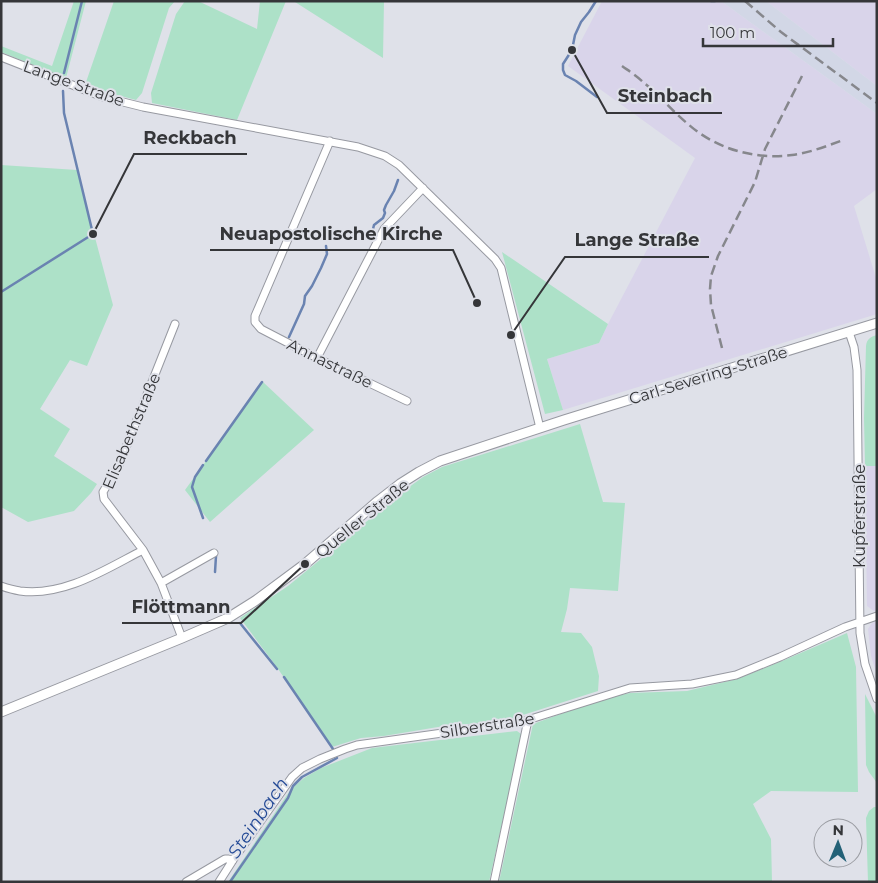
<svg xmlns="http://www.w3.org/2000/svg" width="878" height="883" viewBox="0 0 878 883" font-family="Montserrat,sans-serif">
	<rect width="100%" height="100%" fill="#dfe1e9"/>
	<path fill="#d9d4ea" d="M602 1H721L877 114V189L854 206 877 281V314L563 410 547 359 599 343 608 324 695 158 568 66Z
		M766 1H877V86Z
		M865 466H877V610L874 611 867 606Z
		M877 621V675L871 656 868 629 872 623Z"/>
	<path fill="#d2d7e6" d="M721 1H766L877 86V114Z"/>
	<path fill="#ade1c8" d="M74 1H86L66 78 1 52V46L52 66Z
		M114 1H175L169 8 142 93 136 100 106 92 85 85Z
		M185 1H198L257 29 260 1H286L237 120 152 103 151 93 176 14Z
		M296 1H384L383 58 295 2Z
		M1 165 77 170 113 305 87 366 70 360 40 409 70 429 54 456 97 484 91 493 74 511 28 522 1 507Z
		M502 252 608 324 599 343 547 359 563 410 545 414Z
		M877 335V466H865L864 418 866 346C867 339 870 337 877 335Z
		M263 382 314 430 210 522 185 490Z
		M580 424 603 502 625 503 618 591 570 588 567 609 561 632 581 633 592 647 599 676 598 691 507 720 438 727 384 736 361 738 332 747 276 666 240 618 288 586 405 490 423 477 442 467Z
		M847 633 856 667 858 792 771 791 753 804 771 839 772 882H499L533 724 599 700 630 693 687 691 737 679 782 661Z
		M865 694 877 718V783L869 772 866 765Z
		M517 731 521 734V739L489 882H228L291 789 304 778 321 768 372 748Z
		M874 807H877V882H868L866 818 869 811Z"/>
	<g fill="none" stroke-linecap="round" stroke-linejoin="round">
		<path stroke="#6a83b1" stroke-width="2.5" d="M596 1 589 12 581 22 575 35 572 50 563 64V70L565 75 576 81 597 97
			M711 1H715
			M64 73 82 1
			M359 233 368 235 372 233 374 225 383 218 385 213 384 210 386 205 394 191 398 180
			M1 292 93 234 64 113 63 91
			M289 337 304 304 305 296 312 286 321 268 327 254 326 246
			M206 461 262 382
			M203 465 195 477 192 487 203 518
			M215 572 216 556
			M240 623 277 669
			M284 677 333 749
			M230 882 288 798 293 786 302 777 337 758"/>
		<defs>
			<path id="minor" d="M1 57 103 97 143 107 358 147 385 156 399 165 495 259 501 268 540 428
				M330 141 255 316V322L261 329 317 358 407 401
				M175 324 119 465 103 492 104 499 143 550 161 583 182 638
				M849 332 854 347 857 370 860 633 865 664 877 699
				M317 358 384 229 423 188
				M161 583 214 553
				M1 586C7 588 14 590 20 591 64 597 106 569 143 550
				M186 882 225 859H228L233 860
				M219 882 233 860 292 777 302 768 320 759 345 749 357 745 521 722 630 688 692 684 736 675 780 657 845 627 877 616
				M494 882 528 720"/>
			<path id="tertiary" d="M1 712 182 638 228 618 255 601 305 564 378 501 400 484 419 472 440 461 564 420 877 323"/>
		</defs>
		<use href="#minor" stroke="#9799a1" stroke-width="9"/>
		<use href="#tertiary" stroke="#9799a1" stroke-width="11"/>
		<use href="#minor" stroke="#fff" stroke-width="7"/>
		<use href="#tertiary" stroke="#fff" stroke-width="9"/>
		<path stroke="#86878c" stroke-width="2.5" stroke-dasharray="10 5" stroke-linecap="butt" d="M745 1 781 32 877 103
			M622 66C629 71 637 76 643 82 659 95 672 111 688 124 716 149 755 160 792 155 809 153 827 146 843 140
			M722 348 711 305 710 289 711 276 718 256 755 182 765 149 802 76"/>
	</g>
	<g text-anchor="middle" stroke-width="4" stroke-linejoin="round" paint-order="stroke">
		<g font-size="16" fill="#353639" stroke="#dfe1e9">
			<text transform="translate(74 83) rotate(20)" y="6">Lange Straße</text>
			<text transform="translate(330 363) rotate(26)" y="6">Annastraße</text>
			<text transform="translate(708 375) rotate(-17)" y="6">Carl-Severing-Straße</text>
			<text transform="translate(131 431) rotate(-67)" y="6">Elisabethstraße</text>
			<text transform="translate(859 516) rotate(-90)" y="6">Kupferstraße</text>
			<text transform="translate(362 518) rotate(-39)" y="6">Queller Straße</text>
			<text transform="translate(487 725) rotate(-9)" y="6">Silberstraße</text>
		</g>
		<g font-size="18" font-style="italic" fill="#244a96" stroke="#dfe1e9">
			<text transform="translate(258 818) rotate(-56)" y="6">Steinbach</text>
		</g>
	</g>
	<path fill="none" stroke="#353639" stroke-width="2" d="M572 50L607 113H722M93 234L134 154H247M477 303L453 250H210M511 335L565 257H709M305 564L241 623H122"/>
	<g fill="#353639" stroke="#dfe1e9" stroke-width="2">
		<circle cx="572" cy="50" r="5"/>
		<circle cx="93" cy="234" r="5"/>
		<circle cx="477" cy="303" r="5"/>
		<circle cx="511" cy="335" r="5"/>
		<circle cx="305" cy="564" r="5"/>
	</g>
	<g font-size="18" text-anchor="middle" font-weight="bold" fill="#353639" stroke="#dfe1e9" stroke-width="4" stroke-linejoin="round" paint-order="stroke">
		<text x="665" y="102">Steinbach</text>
		<text x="190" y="144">Reckbach</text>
		<text x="331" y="240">Neuapostolische Kirche</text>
		<text x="637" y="246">Lange Straße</text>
		<text x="181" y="613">Flöttmann</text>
	</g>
	<rect width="878" height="883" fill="none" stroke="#353639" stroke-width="5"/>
	<g transform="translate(838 843) rotate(1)"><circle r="24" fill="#dfe1e9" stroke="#9b9da3"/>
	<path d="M0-4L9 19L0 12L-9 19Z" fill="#236177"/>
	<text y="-8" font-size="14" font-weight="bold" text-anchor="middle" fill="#353639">N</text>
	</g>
	<path d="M703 38v8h130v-8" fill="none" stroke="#353639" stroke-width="2.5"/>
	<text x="710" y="38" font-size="15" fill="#353639" stroke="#dfe1e9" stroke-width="4" paint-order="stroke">100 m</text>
</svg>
